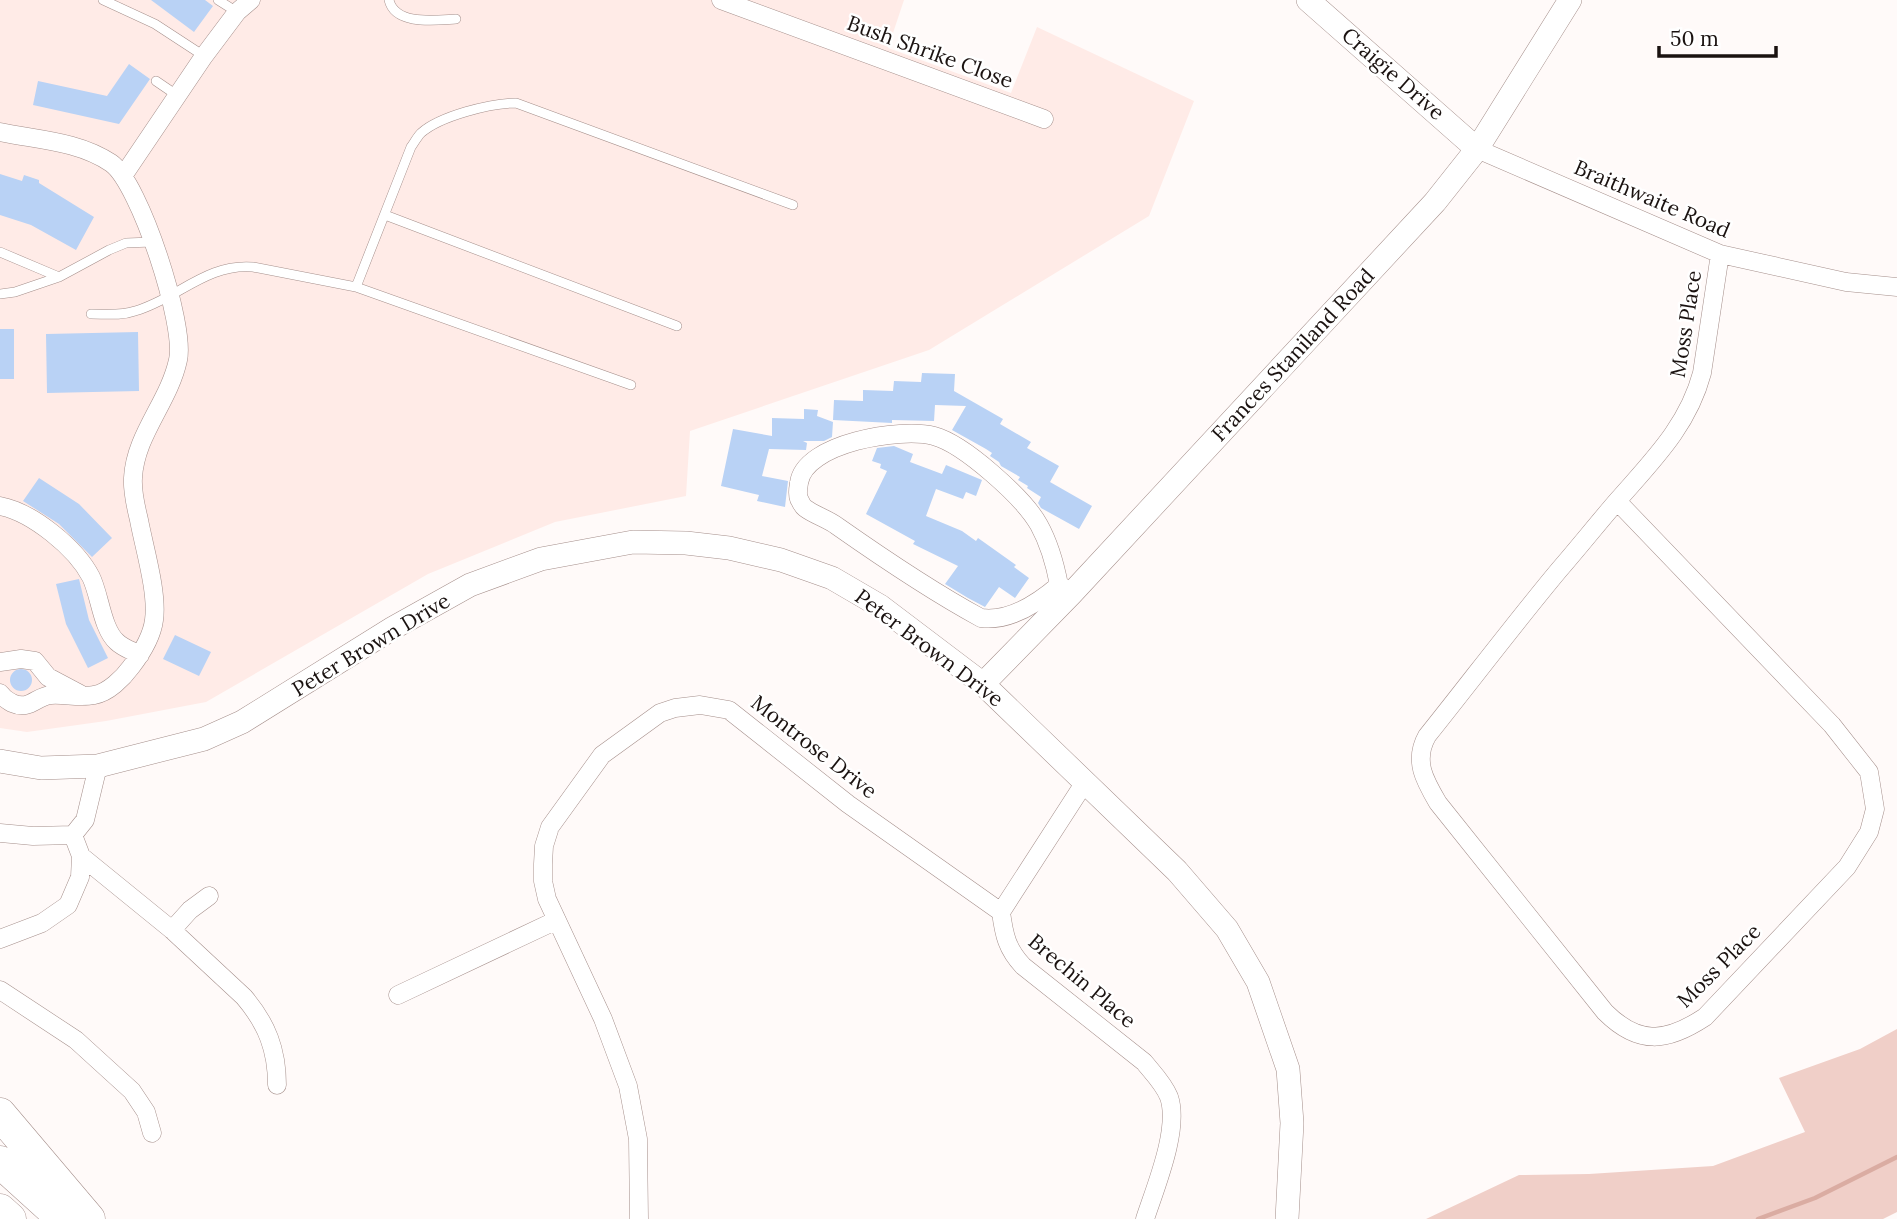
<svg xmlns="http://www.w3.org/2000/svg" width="1897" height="1219" viewBox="0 0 1897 1219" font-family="Lora,serif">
	<rect width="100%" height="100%" fill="#fffaf9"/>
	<path fill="#ffebe7" d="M0 0H904L888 48 1011 93 1037 27 1194 101 1149 216 929 350 690 431 686 496 555 522 428 574 206 702 106 721 27 732 0 728Z"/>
	<path fill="#f0cfc8" d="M1897 1029V1212L1883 1219H1426L1519 1175 1589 1174 1713 1166 1805 1132 1779 1078 1860 1049Z"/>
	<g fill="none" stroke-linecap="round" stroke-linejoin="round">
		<path stroke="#daaca2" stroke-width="4.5" d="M1758 1219 1815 1198 1897 1157"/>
	</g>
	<path fill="#b9d2f5" d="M151 0H205L213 6 194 32Z
		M129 64 150 79 119 124 33 105 38 81 107 96Z
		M0 174 22 181 24 175 39 180V183L94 217 76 250 31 225 0 215Z
		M0 329H14V379H0Z
		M138 332 139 391 47 393 46 334Z
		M922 373 955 374 954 391 1003 419 1000 424 1031 442 1027 448 1059 466 1050 482 1092 506 1079 529 1041 508 1038 503 1041 497 1027 488 1028 486 1018 480 1020 477 1001 466 999 462 990 456 992 453 986 449 952 430 966 406 935 405 934 421 892 420V423L833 420 834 400 863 401V390L893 391 894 381 921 382Z
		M804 409 818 410 817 416 833 422 832 437 824 441H803L807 443 806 450 769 449 762 476 788 481 785 507 757 501 759 495 721 486 733 429 772 436V418L804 419Z
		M894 446 913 454 910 462 942 474 946 465 982 480 976 496 966 492 963 499 936 489 926 516 962 531 976 541 978 538 1016 565 1014 567 1029 578 1015 598 999 587 985 607 968 598 945 584 958 566 913 544 915 541 866 514 887 471 880 468 881 464 872 461 877 448Z
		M39 478 79 504 112 538 92 557 59 524 23 501Z
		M79 579 89 620 108 658 88 668 66 624 56 584Z
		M175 635 211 652 199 676 163 659Z
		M10 680a11 11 0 1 1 22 0a11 11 0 1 1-22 0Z"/>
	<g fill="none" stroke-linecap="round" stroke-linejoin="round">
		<defs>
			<path id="service" d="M103 0 155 24 204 56
				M218 0 237 12
				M389 0C395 26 436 20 456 19
				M156 81 178 96
				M385 215 677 326
				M0 252 59 277
				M356 287 411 147C414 143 417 137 421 133 440 116 491 103 516 103L793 205
				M0 294 15 292 59 277 109 250 126 243 152 242
				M91 314C106 314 121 316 135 311 177 299 207 263 253 267L356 287 631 385"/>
			<path id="minor" d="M721 0 1044 119
				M0 132C38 140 78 141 111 163 140 183 186 326 178 360 169 402 135 435 133 478 132 492 136 507 139 520 144 547 158 593 154 620 152 636 141 654 131 667 123 678 108 693 94 695 80 698 65 694 51 695 36 696 30 711 12 703 7 700 4 699 0 693
				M1477 149 1720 254 1846 282 1897 287
				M123 176 204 56 237 12 251 0
				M1617 501 1832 725 1869 772 1875 809 1869 832 1847 867 1705 1017C1667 1042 1639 1046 1605 1012L1438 803C1425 781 1413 761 1427 736 1471 681 1514 624 1559 570 1579 547 1598 523 1618 500 1652 461 1688 426 1702 373L1720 254
				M0 506C32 512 76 548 91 577 100 595 102 629 117 642 123 648 133 651 140 655
				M1059 585C1038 603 1010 622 981 618 931 591 884 559 837 526 828 519 814 515 805 508 802 506 801 502 799 499 797 494 798 489 799 483 804 443 901 427 934 436 964 444 1024 498 1039 525 1049 543 1055 564 1059 585L1072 593
				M0 662 21 659 35 661 48 677 80 694
				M1085 782 1001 912C1004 935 1007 949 1023 966L1144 1062C1153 1073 1164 1084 1169 1097 1180 1129 1155 1188 1145 1219
				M0 833 33 836 73 835 85 820 98 766
				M81 856 172 930 244 997C267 1024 277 1050 277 1085
				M172 930 190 910 209 896
				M0 939 42 923 68 905 80 877 81 856 73 835
				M0 990 76 1040 132 1091 146 1112 152 1133
				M398 995 557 920
				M639 1219 638 1139 628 1086 603 1019 547 899 543 881V864L544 846 550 827 602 755 660 713 675 708 700 705 729 710 848 804 1001 912"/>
			<path id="tertiary" d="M1308 0 1477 149
				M983 684 1072 593 1435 202 1477 149 1570 0
				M0 761 41 768 98 766 204 739 242 722 393 628 470 585 541 559 633 542 686 543 729 548 781 560 832 578 880 606 983 684 1177 871 1227 929 1258 982 1288 1069 1292 1123 1287 1219"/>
			<path id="motorway" d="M0 1114 89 1219
				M0 1162 63 1219
				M0 1210 10 1219"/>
		</defs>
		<use href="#service" stroke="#a58f8b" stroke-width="10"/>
		<use href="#minor" stroke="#a58f8b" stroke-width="19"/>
		<use href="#tertiary" stroke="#a58f8b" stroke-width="24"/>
		<use href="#motorway" stroke="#a58f8b" stroke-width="33"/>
		<use href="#service" stroke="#fff" stroke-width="9"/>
		<use href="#minor" stroke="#fff" stroke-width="18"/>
		<use href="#tertiary" stroke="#fff" stroke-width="23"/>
		<use href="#motorway" stroke="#fff" stroke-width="32"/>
	</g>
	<g text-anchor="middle" stroke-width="5" stroke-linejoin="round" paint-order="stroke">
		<g font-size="21" fill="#1a1210" stroke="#fff">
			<text transform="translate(930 52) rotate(20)" y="7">Bush Shrike Close</text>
			<text transform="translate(1393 74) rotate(41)" y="7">Craigie Drive</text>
			<text transform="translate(1652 199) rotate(23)" y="7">Braithwaite Road</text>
			<text transform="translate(1686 324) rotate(-81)" y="7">Moss Place</text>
			<text transform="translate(1293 355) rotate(-47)" y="7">Frances Staniland Road</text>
			<text transform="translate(371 645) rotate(-31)" y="7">Peter Brown Drive</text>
			<text transform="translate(929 648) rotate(37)" y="7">Peter Brown Drive</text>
			<text transform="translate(814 747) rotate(38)" y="7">Montrose Drive</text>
			<text transform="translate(1719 966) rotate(-45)" y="7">Moss Place</text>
			<text transform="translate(1082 981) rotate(40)" y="7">Brechin Place</text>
		</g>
	</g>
	<path d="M1659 46v10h117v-10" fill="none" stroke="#1a1210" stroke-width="3.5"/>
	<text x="1670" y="46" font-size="21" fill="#1a1210" stroke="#ffffff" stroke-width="5" paint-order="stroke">50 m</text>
</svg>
